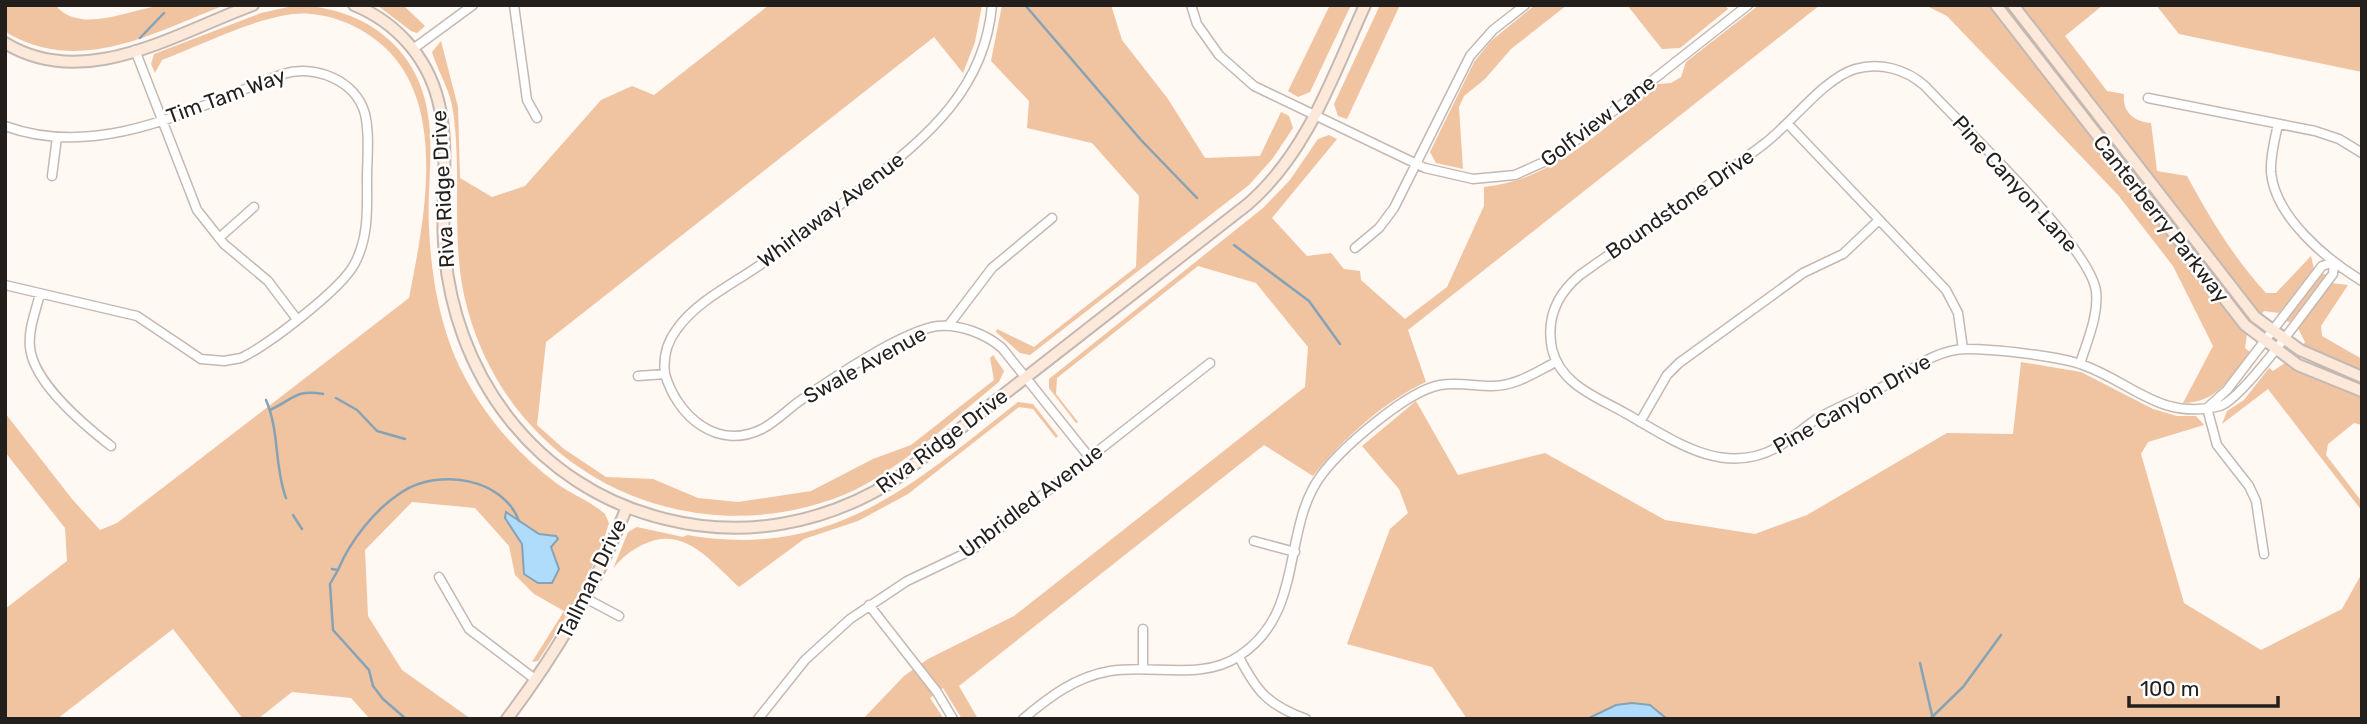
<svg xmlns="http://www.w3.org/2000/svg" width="2367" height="724" viewBox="0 0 2367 724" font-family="Rubik,sans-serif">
	<rect width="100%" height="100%" fill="#fff8f3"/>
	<path fill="#f0c3a1" d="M5 5H55C81 35 126 10 159 6 180 3 204 5 225 5 155 32 82 75 9 34L5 31Z
		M297 5C367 8 422 50 429 122 433 157 427 192 429 228 431 272 438 316 455 357 477 407 512 450 556 483 571 494 592 502 605 514L609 523C594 573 566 618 538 661L532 662 564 611 534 594 515 575 509 546 475 508 412 502 365 550 368 616 402 670 471 719H370L351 698 292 692 258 719H243L173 629 57 719H5V609L67 561 65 528 5 452V413L72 499 100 530 117 523 409 298C425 216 452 89 369 35 349 21 319 11 293 14 249 20 204 44 162 60L155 73 151 64 154 54 261 13Z
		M377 5H403L425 26 417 33 411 31Z
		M769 5H982L975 42 963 73 934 37 546 342 537 425 564 449 606 477 653 479 698 498 738 502 811 491 873 459 911 445 994 380 990 358 993 355 1004 371 999 382C954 418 898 472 846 494 690 558 514 476 468 311 449 245 463 178 453 111 450 89 438 72 432 52L441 41 458 107 460 178 492 197 525 186 601 100 632 86 654 95Z
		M1002 5H1111L1122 40 1168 99 1205 158 1260 156 1281 112 1289 116 1293 128 1273 158 1249 185 1030 355 1020 353 996 332 997 329 1034 347 1136 267 1139 196 1092 143 1027 128 1029 101 991 61Z
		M1330 5H1351L1310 92 1298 97 1288 91Z
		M1380 5H1400L1347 119 1338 116 1334 104Z
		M1535 5H1567L1511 49 1485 79 1464 96 1459 107 1463 169 1436 163 1430 152 1474 62 1491 41Z
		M1627 5H1725L1728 9 1680 48 1662 49Z
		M1759 5H1820L1408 330 1426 382C1384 401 1342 440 1313 476L1264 445 959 686 978 719H962L943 688 930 698 944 719H863L904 676 928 659 1014 616 1305 387 1308 347 1256 283 1198 266 1057 378 1056 394 1078 422 1076 423 1049 388V379L1263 208 1290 180 1318 139 1329 135 1337 139 1272 218 1307 256 1331 253 1344 269 1360 271 1361 280 1405 319 1447 287 1484 206V187C1554 180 1605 127 1658 84L1671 83 1681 77 1686 62Z
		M1925 5H1991L2223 307 2247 334 2245 348 2250 352C2231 377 2217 403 2183 403L2213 346 2173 266 2118 195 1947 16Z
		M2000 5H2007L2184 234 2261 328 2196 258Z
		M2018 5H2103L2065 36 2107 91 2124 94C2122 112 2134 122 2151 123L2157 171 2187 176C2210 218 2233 257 2266 293H2276L2311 256 2314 269 2279 313 2264 311 2260 316Z
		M2156 5H2362V72L2179 34Z
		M2320 274H2325L2326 278 2290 322 2285 321Z
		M2331 283 2348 285 2321 326 2322 336 2362 359V372L2302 347 2305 342 2297 326Z
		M2021 362 2081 372 2153 409 2177 416H2196L2204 425 2148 442 2141 454 2184 603 2261 650 2342 609 2362 573V719H1467L1432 667 1347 644 1390 529 1408 513 1399 489 1362 446 1416 401 1458 475 1545 453 1665 520 1755 534 1807 515 1947 433 2013 434Z
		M2285 363 2362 395V425L2354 423 2328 444 2326 455 2362 502V511L2268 389 2222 424 2227 411 2244 400 2269 368 2273 371Z
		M1018 402 1033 404 1058 436 1056 438 1033 409 1019 407 908 494 858 521 804 539 739 587C710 561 684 524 642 545 629 552 622 557 613 569L628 532 637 527 683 537 687 535C833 560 912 485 1018 402Z"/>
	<path fill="#afdcfa" stroke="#85a3b7" stroke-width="2" d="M506 512 539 534 556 536 558 539 551 547 559 569 552 583H538L524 574 522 544 505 518Z
		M1632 703 1650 705 1667 719H1587L1616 705Z"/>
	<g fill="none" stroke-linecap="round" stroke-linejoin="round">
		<path stroke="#85a3b7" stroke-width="2.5" d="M1025 5 1141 140 1197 198
			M140 38 164 13
			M1234 245 1309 301 1340 344
			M336 398 357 410 377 431 405 439
			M266 400C280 433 274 466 286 498
			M270 410C294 399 295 389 323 394
			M293 515 302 529
			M332 569 338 570C350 541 375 509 402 492 439 468 503 478 519 521
			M338 570 330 584 333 630 369 670 373 686 383 699 406 719
			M1920 663 1932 715
			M1930 719 1963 687 2001 635"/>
		<defs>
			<path id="street" d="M514 5 527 100 537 118
				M1191 5 1197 24 1219 55 1254 86 1425 168 1473 179 1515 175 1555 157 1748 5
				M413 49 473 5
				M135 50 197 210 224 244 268 281 296 318
				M2148 98 2315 131 2339 139 2362 153
				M1788 124 1946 290 1958 313 1963 349
				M2278 124C2275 139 2270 156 2271 172 2275 217 2326 259 2362 281
				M5 126C100 161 195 107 283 74 314 64 356 80 365 114 370 135 367 158 367 179 367 208 369 236 355 263 342 289 268 345 241 358L224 361 201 359 137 316 5 285
				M52 176 57 137
				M219 238 254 207
				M1355 248 1379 228 1394 208 1470 56 1493 30 1525 5
				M40 294C36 310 28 330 30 347 33 382 84 425 111 446
				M948 326 992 268 1052 218
				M2080 364C2087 341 2099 315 2096 291 2090 246 1961 125 1925 86 1906 69 1880 62 1855 69 1823 79 1792 123 1764 144 1705 189 1642 231 1580 275 1557 294 1546 319 1552 349 1561 385 1597 397 1625 413 1673 440 1722 477 1776 448 1790 440 1802 429 1815 420 1839 405 1867 397 1891 382 1915 367 1938 349 1967 349 1994 349 2059 356 2083 365 2133 383 2161 421 2220 406 2243 400 2314 298 2333 274L2334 262 2322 266 2227 390 2207 408
				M665 374C677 416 717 451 762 429 777 421 788 409 801 400 831 379 904 330 938 326 960 324 986 334 1002 348L1090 458
				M638 376 665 374C663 358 667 342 677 329 696 302 731 285 757 267 795 240 832 212 868 183 929 135 985 88 992 5
				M2207 408 2217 445 2249 486 2256 501 2264 554
				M1640 422 1667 375 1679 363 1803 273 1843 254 1879 220
				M1254 541 1295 552
				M439 577 469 629 536 680
				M587 599 619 616
				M869 605 937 692 953 719
				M1143 629V669
				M1239 657C1257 692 1268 705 1306 719
				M758 719 805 660 850 619 907 581 972 550 1210 363
				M1023 719C1049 697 1075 677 1110 671 1151 664 1203 681 1239 656 1307 612 1280 527 1323 473 1344 446 1407 391 1440 385 1457 382 1475 386 1492 386 1516 386 1536 372 1556 362"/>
			<path id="secondary" d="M354 5C396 22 427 57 438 100 450 145 441 197 444 243 452 373 534 487 665 519 744 539 824 524 893 481L1248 204C1308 152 1333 75 1365 5
				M1996 5 2245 325 2298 365 2362 391
				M2013 5 2255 317 2300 350 2362 377
				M5 43C85 92 176 33 253 5
				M507 719C559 650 595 587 627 507"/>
		</defs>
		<use href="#street" stroke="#c4b9b2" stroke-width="11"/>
		<use href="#secondary" stroke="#c4b9b2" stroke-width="14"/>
		<use href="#street" stroke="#fff" stroke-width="8"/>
		<use href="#secondary" stroke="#fde9d9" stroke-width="10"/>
	</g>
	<g text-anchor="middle" stroke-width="5" stroke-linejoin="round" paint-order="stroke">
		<g font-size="21" fill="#231f1c" stroke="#fff">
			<text transform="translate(226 96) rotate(-20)" y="7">Tim Tam Way</text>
			<text transform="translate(1598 121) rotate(-37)" y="7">Golfview Lane</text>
			<text transform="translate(2015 184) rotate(48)" y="7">Pine Canyon Lane</text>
			<text transform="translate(443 189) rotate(-93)" y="7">Riva Ridge Drive</text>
			<text transform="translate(1680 204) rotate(-35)" y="7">Boundstone Drive</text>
			<text transform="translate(831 210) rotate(-37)" y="7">Whirlaway Avenue</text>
			<text transform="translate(2161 219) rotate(52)" y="7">Canterberry Parkway</text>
			<text transform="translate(865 365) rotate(-29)" y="7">Swale Avenue</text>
			<text transform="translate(1852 404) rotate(-30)" y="7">Pine Canyon Drive</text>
			<text transform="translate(942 441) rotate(-37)" y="7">Riva Ridge Drive</text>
			<text transform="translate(1031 501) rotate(-37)" y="7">Unbridled Avenue</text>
			<text transform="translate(592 579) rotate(-64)" y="7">Tallman Drive</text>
		</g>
	</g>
	<rect width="2367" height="724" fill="none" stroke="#231f1c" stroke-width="14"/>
	<path d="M2129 696v10h149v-10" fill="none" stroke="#231f1c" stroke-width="3.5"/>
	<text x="2140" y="696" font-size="21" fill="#231f1c" stroke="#ffffff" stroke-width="5" paint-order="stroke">100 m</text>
</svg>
